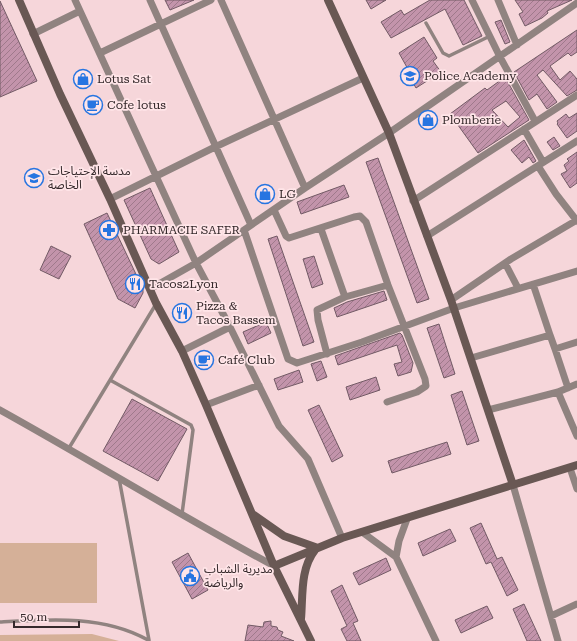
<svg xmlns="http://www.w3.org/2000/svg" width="577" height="641" viewBox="0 0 577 641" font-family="'Roboto Serif','Noto Sans Arabic',serif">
	<defs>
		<pattern id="building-hatch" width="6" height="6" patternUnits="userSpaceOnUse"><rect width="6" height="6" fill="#c394ab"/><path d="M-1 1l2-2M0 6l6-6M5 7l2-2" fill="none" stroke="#9f798b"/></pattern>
	</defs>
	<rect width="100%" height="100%" fill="#f6d6da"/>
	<path fill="#d5b098" d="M0 543H97V603H0Z
		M92 634 119 641H0V635Z"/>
	<path fill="url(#building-hatch)" stroke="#725a65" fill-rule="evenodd" d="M165 0H194L170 10Z
		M366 0H386L371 9Z
		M430 0H464L482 36 463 45 445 9 391 38 381 22 401 10 404 15Z
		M515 0H572L547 11 548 13 542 18 525 26 519 14 523 12Z
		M0 1 37 81 0 97Z
		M501 20 510 42 505 44 495 22Z
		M577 30V52L571 56 568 53 550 66 560 80 570 71 577 79V90L567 96 543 70 537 75 557 102 547 109 537 94 529 100 514 72Z
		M424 37 437 58 433 61 441 72 416 88 412 81 414 80 399 53Z
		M505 77 529 120 478 153 450 114 485 88 487 90ZM506 101 520 117 508 127 492 110Z
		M577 113V131L567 138 557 124 558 123 557 121 566 114 569 118Z
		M554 137 560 146 553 150 547 142Z
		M524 140 536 161 533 163 529 157 522 163 511 150Z
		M577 152V183L570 188 561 174 567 171 564 165 569 161 567 159Z
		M378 158 429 299 417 303 366 162Z
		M344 185 349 197 301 214 297 202Z
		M150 188 179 252 159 264 151 259 124 200Z
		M107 213 143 289V293L135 308 118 299 84 224Z
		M277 236 314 342 303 346 268 239Z
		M51 246 71 256 59 279 40 270Z
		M314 256 323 284 312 288 303 259Z
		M384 291 387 300 337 317 334 308 347 302Z
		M266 322 271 333 248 344 243 332Z
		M439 324 455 374 444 378 427 328Z
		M400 333 402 335 413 363 411 372 398 376 394 364 402 362 397 345 338 365 335 356Z
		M321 361 327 377 317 381 311 364Z
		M299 370 303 382 278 390 274 379Z
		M376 377 380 390 350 400 346 387Z
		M462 391 479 441 467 445 451 395Z
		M132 399 187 429 158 481 103 451Z
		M319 405 343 456 332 462 308 410Z
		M447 442 451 454 392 473 388 461Z
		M481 523 497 559 502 557 518 590 507 596 491 562 486 564 470 528Z
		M450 529 456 541 423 556 418 543Z
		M188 553 208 590 192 599 172 562Z
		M386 558 391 570 359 585 353 573Z
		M342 585 358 621 353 623 361 641H347L341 629 347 626 331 591Z
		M524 604 541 641H527L513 609Z
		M487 606 493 618 461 633 455 620Z
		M271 621V626L277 627 278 630 283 632 281 636 294 641H245L248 625 263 627 264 622Z"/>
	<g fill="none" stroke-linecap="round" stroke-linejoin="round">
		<path stroke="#908380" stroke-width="3.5" d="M426 23 443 53 449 56 490 36
			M110 380 191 425 193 430 182 514
			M69 448 156 304
			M119 478 149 640
			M0 622C50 619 104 615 148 640"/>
		<path stroke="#908380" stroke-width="7" d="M75 0 196 263 230 327 279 426 308 459 342 538
			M150 0 251 225
			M221 0 305 188
			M472 0 500 57 535 121
			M498 0 517 45
			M33 34 80 11
			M100 53 211 0
			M524 129 543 162
			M538 166 556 194 577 221
			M110 199 215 147 363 78
			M413 201 577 95
			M274 210 286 236 289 238 354 217 360 216 366 222 388 285 425 379 426 386 417 392 387 402
			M321 229 345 297
			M244 230 288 359 297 363 362 342 454 308 577 271
			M427 236 577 141
			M505 263 518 288
			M533 284 550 335
			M150 289 196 263 305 188 389 133 577 3
			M451 300 511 259 577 220
			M555 349 568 388
			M182 351 230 327
			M327 354 318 320 317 310 345 297 388 285
			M471 358 550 335 555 349 577 342
			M558 392 577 436
			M206 405 259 385
			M0 410C92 461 181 516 274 566
			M488 410 558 392 577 384
			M570 468 577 489
			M513 485 558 641
			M362 532 396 557 436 641
			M396 557 399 541 407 519
			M551 616 577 604"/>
		<path stroke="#695854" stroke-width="8" d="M19 0 60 94 110 199 156 303 182 351 206 405 274 566 311 641
			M328 0 389 133 451 300 513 485
			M254 515 284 536 318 548
			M274 566 342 538 577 465
			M301 619C303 596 300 569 315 550"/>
	</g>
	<defs>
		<symbol id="university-ring" viewBox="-11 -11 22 22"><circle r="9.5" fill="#ffe5e8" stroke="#2775e1" stroke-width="1.5"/><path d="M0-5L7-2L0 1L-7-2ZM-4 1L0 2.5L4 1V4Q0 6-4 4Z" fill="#2775e1"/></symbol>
		<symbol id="shop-ring" viewBox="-11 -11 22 22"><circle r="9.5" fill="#ffe5e8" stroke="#2775e1" stroke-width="1.5"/><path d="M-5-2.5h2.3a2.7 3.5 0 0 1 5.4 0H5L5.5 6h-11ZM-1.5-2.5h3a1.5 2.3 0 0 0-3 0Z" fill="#2775e1"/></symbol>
		<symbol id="cafe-ring" viewBox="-11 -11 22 22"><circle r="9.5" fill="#ffe5e8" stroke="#2775e1" stroke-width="1.5"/><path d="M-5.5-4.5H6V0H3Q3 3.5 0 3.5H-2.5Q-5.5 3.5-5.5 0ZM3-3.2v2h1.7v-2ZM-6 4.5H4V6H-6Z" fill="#2775e1"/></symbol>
		<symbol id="school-ring" viewBox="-11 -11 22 22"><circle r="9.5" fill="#ffe5e8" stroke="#2775e1" stroke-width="1.5"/><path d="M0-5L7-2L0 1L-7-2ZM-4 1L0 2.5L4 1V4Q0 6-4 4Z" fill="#2775e1"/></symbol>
		<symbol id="pharmacy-ring" viewBox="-11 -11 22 22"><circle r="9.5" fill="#ffe5e8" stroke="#2775e1" stroke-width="1.5"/><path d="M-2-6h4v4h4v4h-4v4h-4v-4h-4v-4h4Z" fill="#2775e1"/></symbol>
		<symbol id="restaurant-ring" viewBox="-11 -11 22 22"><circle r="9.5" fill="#ffe5e8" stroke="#2775e1" stroke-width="1.5"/><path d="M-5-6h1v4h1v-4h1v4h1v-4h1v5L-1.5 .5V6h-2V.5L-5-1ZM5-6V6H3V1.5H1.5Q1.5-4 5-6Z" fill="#2775e1"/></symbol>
		<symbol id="civic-ring" viewBox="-11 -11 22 22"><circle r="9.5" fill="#ffe5e8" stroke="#2775e1" stroke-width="1.5"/><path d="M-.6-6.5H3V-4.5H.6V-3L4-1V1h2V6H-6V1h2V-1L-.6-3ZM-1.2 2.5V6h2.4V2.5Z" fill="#2775e1"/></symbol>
	</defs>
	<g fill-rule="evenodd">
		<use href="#university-ring" x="399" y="65" width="22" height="22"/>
		<use href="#shop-ring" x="72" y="68" width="22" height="22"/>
		<use href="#cafe-ring" x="82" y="94" width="22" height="22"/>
		<use href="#shop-ring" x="417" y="109" width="22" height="22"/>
		<use href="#school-ring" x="23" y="167" width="22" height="22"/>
		<use href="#shop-ring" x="254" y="183" width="22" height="22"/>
		<use href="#pharmacy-ring" x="98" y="219" width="22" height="22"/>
		<use href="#restaurant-ring" x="124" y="273" width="22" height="22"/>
		<use href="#restaurant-ring" x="171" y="302" width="22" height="22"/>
		<use href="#cafe-ring" x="193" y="349" width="22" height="22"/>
		<use href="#civic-ring" x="179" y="565" width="22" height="22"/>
	</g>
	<g text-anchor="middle" stroke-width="3.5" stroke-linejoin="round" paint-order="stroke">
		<g font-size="12" fill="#35292b" stroke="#ffe5e8" text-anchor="start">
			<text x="424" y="80">Police Academy</text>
			<text x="97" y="83">Lotus Sat</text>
			<text x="107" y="109">Cofe lotus</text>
			<text x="442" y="124">Plomberie</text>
			<text x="48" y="175">مدسة الإحتياجات<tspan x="48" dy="14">الخاصة</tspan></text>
			<text x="279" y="198">LG</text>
			<text x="123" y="234">PHARMACIE SAFER</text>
			<text x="149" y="288">Tacos2Lyon</text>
			<text x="196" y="310">Pizza &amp;<tspan x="196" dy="14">Tacos Bassem</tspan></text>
			<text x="218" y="364">Café Club</text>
			<text x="204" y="573">مديرية الشباب<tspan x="204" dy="14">والرياضة</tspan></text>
		</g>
	</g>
	<path d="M14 621v6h65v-6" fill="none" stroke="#35292b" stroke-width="2"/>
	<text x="20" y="621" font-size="12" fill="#35292b" stroke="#ffe5e8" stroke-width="3" paint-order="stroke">50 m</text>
</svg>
